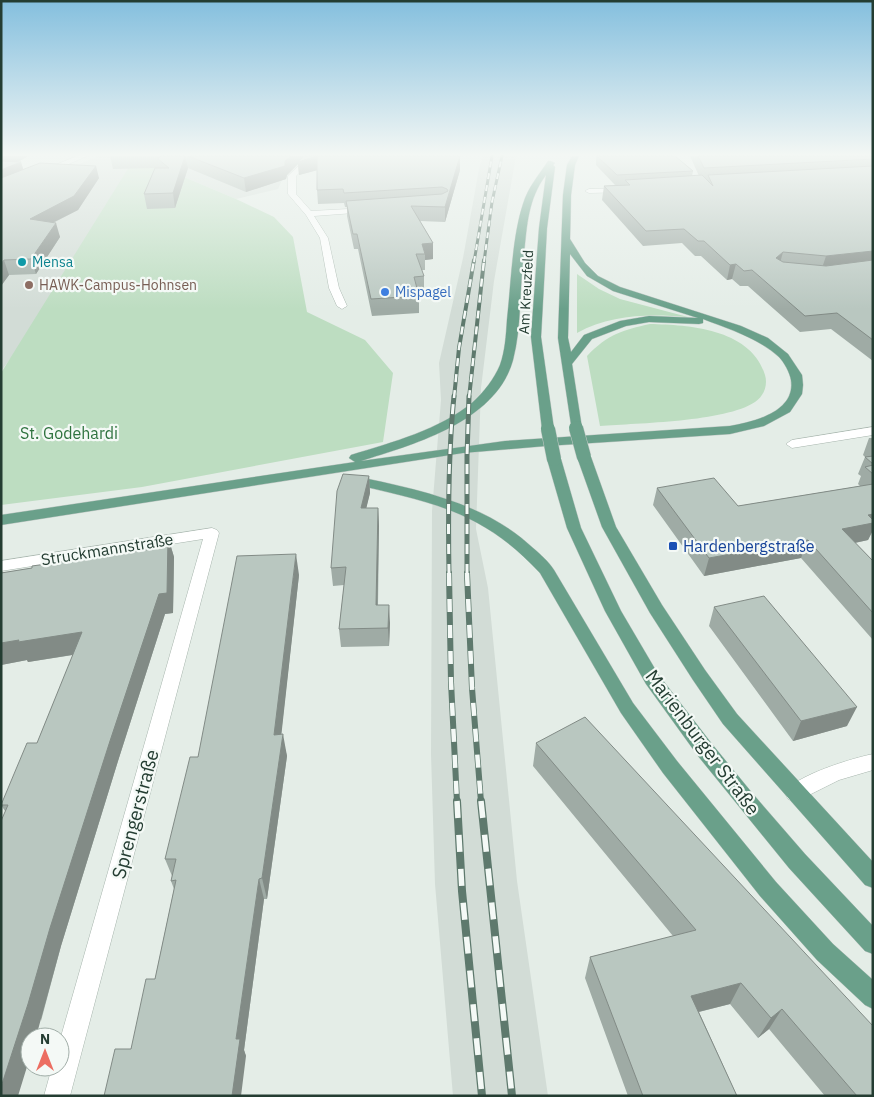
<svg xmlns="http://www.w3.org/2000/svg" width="874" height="1097" viewBox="0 0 874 1097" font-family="'IBM Plex Sans',sans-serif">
	<rect width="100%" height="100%" fill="#e4ede7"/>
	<path fill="#d2dcd6" d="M99 156H306L287 169 278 189 236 199 158 166 1 371V196Z
		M483 156H516L494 281 481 388 476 529 488 588 517 881 548 1096H453L435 884 431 754 432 511 441 400 439 363 463 258 479 169Z"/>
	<path fill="#bdddc1" d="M158 166 236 199 274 217 293 237 307 312 365 340 393 373 383 442 142 487 1 505V373L129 167Z
		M577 274 599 289 620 299 688 317C650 314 611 314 577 333Z
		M650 324C690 325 751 329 765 375 768 385 764 396 755 402 725 422 638 423 600 426L587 356C608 334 623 330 650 324Z"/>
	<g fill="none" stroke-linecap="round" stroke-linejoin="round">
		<defs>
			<path id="minor" d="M77 156H87L48 173 41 171Z
				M309 156H317L296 176V194L311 211 367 208 371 210 367 212 314 216 328 238 339 288 347 306 342 309 337 306 329 288 320 238 306 215 288 194V176Z
				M624 188H627V192L589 193 585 191 589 189Z
				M873 427V435L792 448 786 444 792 440Z
				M212 528 217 530 219 533 70 1096H44L52 1067H60V1040L203 539 1 571V561Z
				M873 754V770L839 780 795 802 788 799 785 793C793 776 853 758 873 754Z"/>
			<path id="major" d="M572 156H579L575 165 571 195 570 239 585 263 598 276 620 287 741 326 768 338 788 354 802 375 803 385 802 394 790 412 764 426 730 434 546 446 463 453 1 525V515L355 462 349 458 351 455C393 442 439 430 473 402 484 392 494 379 500 365 505 351 506 336 507 320 511 285 512 237 523 204 528 187 539 175 548 161H551L555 163 553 165 555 167 547 228 541 337 554 429 548 433 542 429 531 337 539 228 546 175C528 199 527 225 524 254 519 288 522 326 513 360 496 422 414 444 361 461L505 441 730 426C753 422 796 412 791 380 790 373 784 362 779 357 758 338 729 329 703 319V323L699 324 649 322 626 326 592 339 572 364 582 428 580 431H572L558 338 563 195 567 165ZM570 254 587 276 613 291 698 318 649 316 620 321 584 335 571 352 568 338Z
				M584 453 591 457 616 527 662 605 705 670 737 714 873 862V888L865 885 723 724 693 680 650 613 602 527 577 457Z
				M554 455 561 459 581 528 621 611 658 674 712 744 753 794 805 854 873 926V954L865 951 789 868 698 756 646 684 605 611 567 528 547 459Z
				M350 475C414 489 483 501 533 548 540 554 549 562 554 570L633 703 677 761 776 882 833 944 873 980V1009L865 1005 817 960 760 896 663 773 621 713 540 573C480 508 427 502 345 482L343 479Z"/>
		</defs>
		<use href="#minor" stroke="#a7b5ad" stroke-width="1"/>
		<use href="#major" stroke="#c2c9c6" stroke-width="1"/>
		<use href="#minor" fill="#fff" fill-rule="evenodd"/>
		<use href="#major" fill="#6aa08a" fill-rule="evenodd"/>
		<defs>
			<path id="rail-far4" d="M474 262 492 156
				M484 262 492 202 502 156"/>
			<path id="rail-far3" d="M454 398 459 348 474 260
				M469 398 484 260"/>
			<path id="rail-far2" d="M449 574C448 515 448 455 454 396
				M467 574V456L469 396"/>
			<path id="rail-far1" d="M449 573 451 682 457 802
				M467 573 472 688 481 802"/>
			<path id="rail" d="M457 801 462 891 482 1096
				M481 801 512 1096"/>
		</defs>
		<use href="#rail-far4" stroke="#5e796d" stroke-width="3"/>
		<use href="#rail-far3" stroke="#5e796d" stroke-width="4"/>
		<use href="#rail-far2" stroke="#5e796d" stroke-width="5"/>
		<use href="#rail-far1" stroke="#5e796d" stroke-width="6"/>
		<use href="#rail" stroke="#5e796d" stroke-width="8"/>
		<use href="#rail-far4" stroke="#f4f9f6" stroke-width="2" stroke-dasharray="6" stroke-linecap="butt"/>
		<use href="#rail-far3" stroke="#f4f9f6" stroke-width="2.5" stroke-dasharray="8" stroke-linecap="butt"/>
		<use href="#rail-far2" stroke="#f4f9f6" stroke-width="3" stroke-dasharray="10" stroke-linecap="butt"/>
		<use href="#rail-far1" stroke="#f4f9f6" stroke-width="4.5" stroke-dasharray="13" stroke-linecap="butt"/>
		<use href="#rail" stroke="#f4f9f6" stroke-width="5.5" stroke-dasharray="17" stroke-linecap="butt"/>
		<defs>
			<path id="major-bridge" d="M576 428 584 457
				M548 429 554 459"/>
		</defs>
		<use href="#major-bridge" stroke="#c2c9c6" stroke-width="15" stroke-linecap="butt"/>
		<use href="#major-bridge" stroke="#6aa08a" stroke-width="14"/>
	</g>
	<path fill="#9faba5" d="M1 156H28L18 162H21L23 170 99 178 78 210 53 223 60 237 36 274 9 275 1 286Z
		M110 156H460V170L445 222 420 221 433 243V259L425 260V270H422L424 276V292L418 293 419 296V313L372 316 358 249H354L347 216V207H345L344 203 318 204 317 190V170L299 175 298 164 287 175 286 179 246 192 188 168 175 208 147 209 144 194 155 168 113 169Z
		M596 156H675L693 171 692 176H699L690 156H873V361L831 329 800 332 748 286H740L732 279 727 280 701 256H695L682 243 643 246 602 200 604 186 615 185 596 165Z
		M869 438H873V530L868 540 855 543 873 561V640L801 558 704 576 653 505 657 488 738 506 860 486 858 484 861 476 858 474 865 457 863 455Z
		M369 476 370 493 366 508H378L379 526 378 605 390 623 389 646 341 647 339 629 344 585 333 586 331 568Z
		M168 537 174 557 173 613 165 614 118 761 61 946 41 1021 5 811 1 805 37 743 73 655 28 662 27 660 1 665V573L152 549Z
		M299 575 281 734 287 756 267 899H264L244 1050 246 1056 131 1049 155 979 174 889 171 881 172 876 165 859 198 757Z
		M714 607 847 726 793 741 709 626Z
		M536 743 873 1096H825L769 1029 758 1038 730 1004 699 1012 737 1096H628L585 978 590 957 673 936 533 766Z"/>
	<path fill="#828b86" d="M3 156H28L11 166 21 162 25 175 1 184V157Z
		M185 156 188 168 175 208 173 193Z
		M291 156H317L318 170 299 175 298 164 287 175 286 179 246 192 244 178 285 161Z
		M460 156V170L445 222V207Z
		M96 166 99 178 78 210 34 232 30 219Z
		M56 223 60 237 36 274 31 259Z
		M433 243V259L425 260V254L422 244Z
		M873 251V266L821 271 826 256Z
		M783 252 779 267 776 258Z
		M4 260 9 275 1 286V264Z
		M736 264 732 279 727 280 730 265Z
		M369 476 370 493 362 526 361 508Z
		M378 508 379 526 377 623 376 605Z
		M873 514V530L868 540 835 547 842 529 868 515Z
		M168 537 174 557 173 613 165 614 118 761 61 946 36 1037H30V1057L18 1096H1V1087Z
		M808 540 801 558 704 576 709 558Z
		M296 554 299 575 279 756 274 735Z
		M389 605 390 623 389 646 388 628Z
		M82 632 90 652 28 662 27 660 1 665V643L19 640Z
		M857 707 847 726 793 741 801 721Z
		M283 734 287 756 267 899 262 878Z
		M259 879 264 899 244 1050 246 1056 241 1096H232L236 1039Z
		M741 983 730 1004 682 1016 691 996Z
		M782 1009 769 1029 758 1038 771 1018Z"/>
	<path fill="#b9c7c0" stroke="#828b86" d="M160 156H185L173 193 144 194 155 168H169L158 159Z
		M188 156H291L285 161V166L244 178Z
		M304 156H460L445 207 411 206 433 243 422 244 425 254H416L424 276 414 277 419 296 371 299 357 234H353L346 201 442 194 448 191 447 189 442 187 344 193 343 189 317 190V156L298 162Z
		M597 156H675L693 171 617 175Z
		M698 156H873V159L704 168Z
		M1 161 21 162 1 170Z
		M40 163 96 166 74 196 30 219 56 223 31 259 4 260 1 264V178Z
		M873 166V251L826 256 783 252 776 258 783 262 826 266 873 260V340L837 313 805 316 752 270 744 271 736 264 730 265 704 241H698L684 229 646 231 604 186 630 185 625 180 702 175 713 186 708 175Z
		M873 456V464L865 457Z
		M873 465V474L865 467Z
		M343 474 369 476 361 508H378L376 605H389L388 628 339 629 346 567 331 568 337 491Z
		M714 478 738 506 873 484V514L868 515 873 520V523L842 529 873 561V613L808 540 709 558 657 488Z
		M168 537 167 593 159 594 110 741 50 928 28 1004 1 1087V821L8 805H1L27 743H37L82 632 18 642 19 640 1 643V573L32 568V566L152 549Z
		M296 554 274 735 283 734 262 878 259 879 236 1039H240L232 1096H104L115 1049H131L146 979H155L176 880 171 881 176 859H165L190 757H198L237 556Z
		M764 596 857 707 801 721 714 607Z
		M585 717 873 1026V1096H857L782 1009 771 1018 741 983 691 996 737 1096H643L590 957 696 930 536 743Z"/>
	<linearGradient id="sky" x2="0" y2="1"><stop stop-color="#84bfde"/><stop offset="0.5" stop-color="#f3f7f4"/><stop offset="1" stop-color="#f3f7f4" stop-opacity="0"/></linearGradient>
	<rect width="874" height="309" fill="url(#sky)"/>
	<circle fill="#0f9aa8" stroke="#f4f9f6" stroke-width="2" cx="22" cy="262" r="5"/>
	<circle fill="#8d6e63" stroke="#f4f9f6" stroke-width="2" cx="29" cy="285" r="5"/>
	<circle fill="#3f7fe0" stroke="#f4f9f6" stroke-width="2" cx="385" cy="292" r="5"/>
	<rect fill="#1a4fb4" stroke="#f4f9f6" stroke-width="2" x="668" y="541" width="10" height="10" rx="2.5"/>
	<g text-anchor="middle" stroke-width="4.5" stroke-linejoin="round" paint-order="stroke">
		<g font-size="14" fill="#0d838f" stroke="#f4f9f6" text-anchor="start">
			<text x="32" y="267">Mensa</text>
		</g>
		<g font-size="14" fill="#785e54" stroke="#f4f9f6" text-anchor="start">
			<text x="39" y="290">HAWK-Campus-Hohnsen</text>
		</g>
		<g font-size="14" fill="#366cbe" stroke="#f4f9f6" text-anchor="start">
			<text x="395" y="297">Mispagel</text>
		</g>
		<g font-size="14" fill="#243d32" stroke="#f4f9f6">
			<text transform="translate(526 292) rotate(-87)" y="5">Am Kreuzfeld</text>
		</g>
		<g font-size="16" fill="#2f733f" stroke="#f4f9f6">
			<text x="69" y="439">St. Godehardi</text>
		</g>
		<g font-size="16" fill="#164399" stroke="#f4f9f6" text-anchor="start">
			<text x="683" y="552">Hardenbergstraße</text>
		</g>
		<g font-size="16" fill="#243d32" stroke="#f4f9f6">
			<text transform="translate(107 549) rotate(-9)" y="6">Struckmannstraße</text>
		</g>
		<g font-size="19" fill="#243d32" stroke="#f4f9f6">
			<text transform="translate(703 742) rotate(53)" y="7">Marienburger Straße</text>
			<text transform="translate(135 814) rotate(-75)" y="7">Sprengerstraße</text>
		</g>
	</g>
	<rect width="874" height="1097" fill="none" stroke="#243d32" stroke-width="5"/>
	<g transform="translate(45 1052)"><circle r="24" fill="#f4f9f6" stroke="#a1aea8"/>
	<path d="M0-4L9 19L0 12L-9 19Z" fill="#ec6e62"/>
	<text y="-8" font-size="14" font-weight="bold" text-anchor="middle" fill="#243d32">N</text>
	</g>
</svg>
